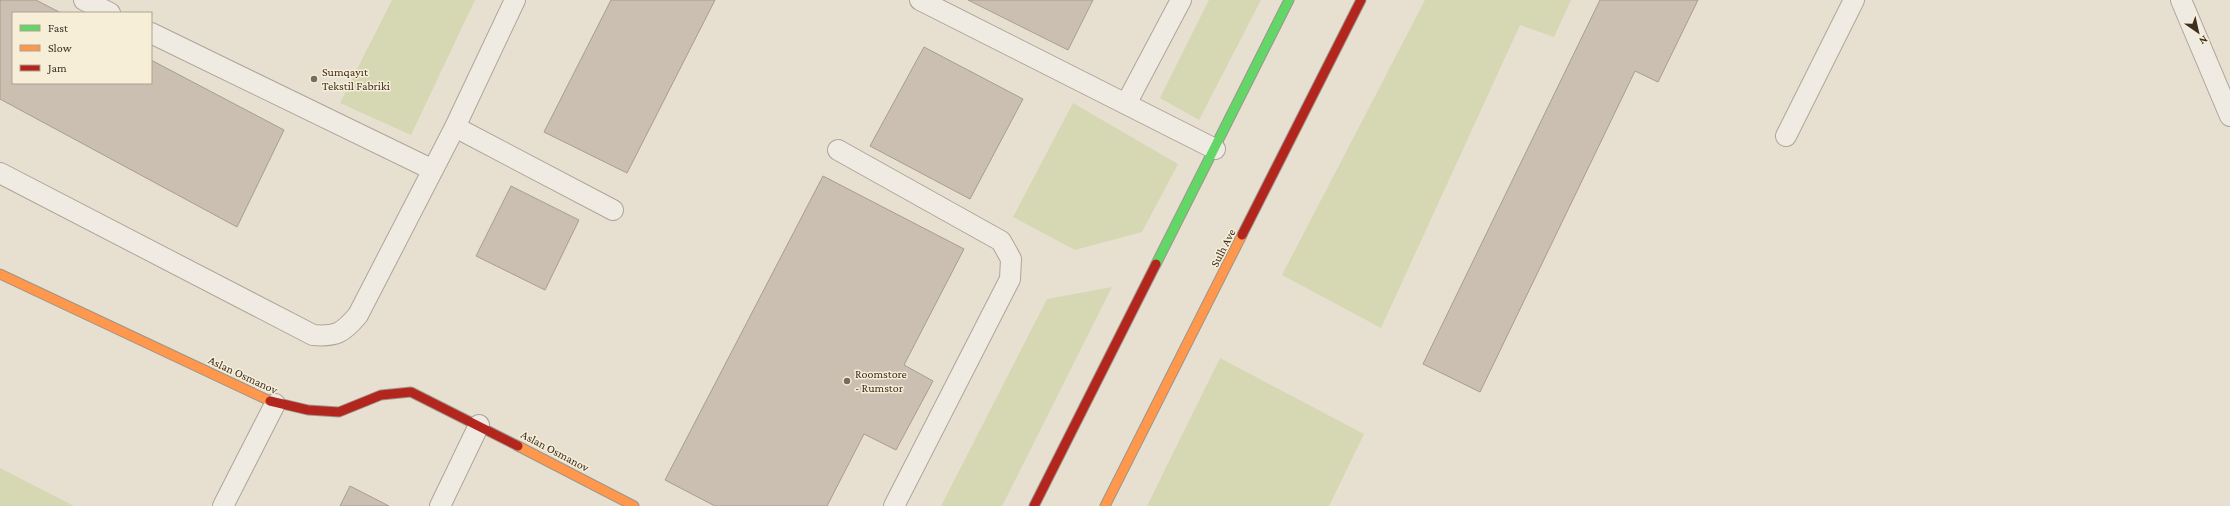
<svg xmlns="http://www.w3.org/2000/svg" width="2230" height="506" viewBox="0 0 2230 506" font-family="'Crimson Pro',serif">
	<rect width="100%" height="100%" fill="#e7e0d1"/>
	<path fill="#d6d7b3" d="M392 0H475L411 135 340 103Z
		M1209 0H1261L1199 120 1160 98Z
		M1425 0H1571L1554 37 1520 25 1381 328 1282 275Z
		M1073 103 1178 164 1142 232 1075 250 1013 217Z
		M1112 287 1002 506H941L1047 299Z
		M1220 358 1364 434 1329 506H1147Z
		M0 468 74 506H0Z"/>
	<path fill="#cbbfb2" stroke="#a89c90" d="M0 0H36L61 13H13V83H151V60L284 130 237 227 0 99Z
		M611 0H715L627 173 544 132Z
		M968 0H1093L1068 50Z
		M1600 0H1698L1658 82 1635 71 1480 392 1423 364Z
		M924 47 1023 99 970 199 870 146Z
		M823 176 964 249 904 365 933 381 896 450 864 434 827 506H715L665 480Z
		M511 186 579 220 545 290 476 256Z
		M350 486 389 506H340Z"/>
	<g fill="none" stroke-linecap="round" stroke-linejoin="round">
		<defs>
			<path id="lane" d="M84 0 110 13
				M920 0 1215 149
				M2181 0 2230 116
				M151 33 433 170
				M1126 104 1181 0
				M455 127 613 210
				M1786 136 1854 0
				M838 150 1001 241 1011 259 1010 279 894 506
				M0 173 313 335C336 337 343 333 358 315L455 127 515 0
				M223 506 275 404
				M440 506 479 425"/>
			<path id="fast" d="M1156 264 1289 0"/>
			<path id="slow" d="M0 274 270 401
				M518 446 634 506
				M1105 506 1242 235"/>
			<path id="jam" d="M1242 235 1361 0
				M270 401 308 410 339 412 381 395 411 392 518 446
				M1034 506 1156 264"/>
		</defs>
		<use href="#lane" stroke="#ada599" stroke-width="22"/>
		<use href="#fast" stroke="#9c958a" stroke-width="11"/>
		<use href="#slow" stroke="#9c958a" stroke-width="11"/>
		<use href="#jam" stroke="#9c958a" stroke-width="11"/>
		<use href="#lane" stroke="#efebe3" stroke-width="20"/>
		<use href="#fast" stroke="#63d668" stroke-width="9"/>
		<use href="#slow" stroke="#ff974d" stroke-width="9"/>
		<use href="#jam" stroke="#b3261e" stroke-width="9"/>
	</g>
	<g fill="#786c5e" stroke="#f7eed8" stroke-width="1.5">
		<circle cx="314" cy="79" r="4"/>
		<circle cx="847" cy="381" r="4"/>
	</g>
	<g text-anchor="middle" stroke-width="3" stroke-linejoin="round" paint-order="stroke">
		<g font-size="12" fill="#3d2e20" stroke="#f7eed8" text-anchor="start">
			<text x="322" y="76">Sumqayıt<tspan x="322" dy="14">Tekstil Fabriki</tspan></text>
			<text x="855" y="378">Roomstore<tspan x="855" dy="14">- Rumstor</tspan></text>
		</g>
		<g font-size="12" fill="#3d2e20" stroke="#f7eed8">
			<text transform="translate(1223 248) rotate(-63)" y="4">Sulh Ave</text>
			<text transform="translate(243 375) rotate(25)" y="4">Aslan Osmanov</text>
			<text transform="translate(555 451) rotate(28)" y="4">Aslan Osmanov</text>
		</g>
	</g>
	<rect x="12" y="12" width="140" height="72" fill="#f7eed8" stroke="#ada18e"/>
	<rect x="20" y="25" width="20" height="6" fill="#63d668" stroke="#ada18e"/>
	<text x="48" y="32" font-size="12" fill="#3d2e20">Fast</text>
	<rect x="20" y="45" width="20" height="6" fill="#ff974d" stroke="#ada18e"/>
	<text x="48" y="52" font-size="12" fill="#3d2e20">Slow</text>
	<rect x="20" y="65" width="20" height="6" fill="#b3261e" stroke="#ada18e"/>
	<text x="48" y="72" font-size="12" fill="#3d2e20">Jam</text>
	<g transform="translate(2198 32) rotate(146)" stroke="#f7eed8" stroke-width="3" paint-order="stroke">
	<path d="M0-3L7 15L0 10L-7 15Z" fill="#3d2e20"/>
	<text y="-6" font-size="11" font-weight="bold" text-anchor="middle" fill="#3d2e20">N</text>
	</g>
</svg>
